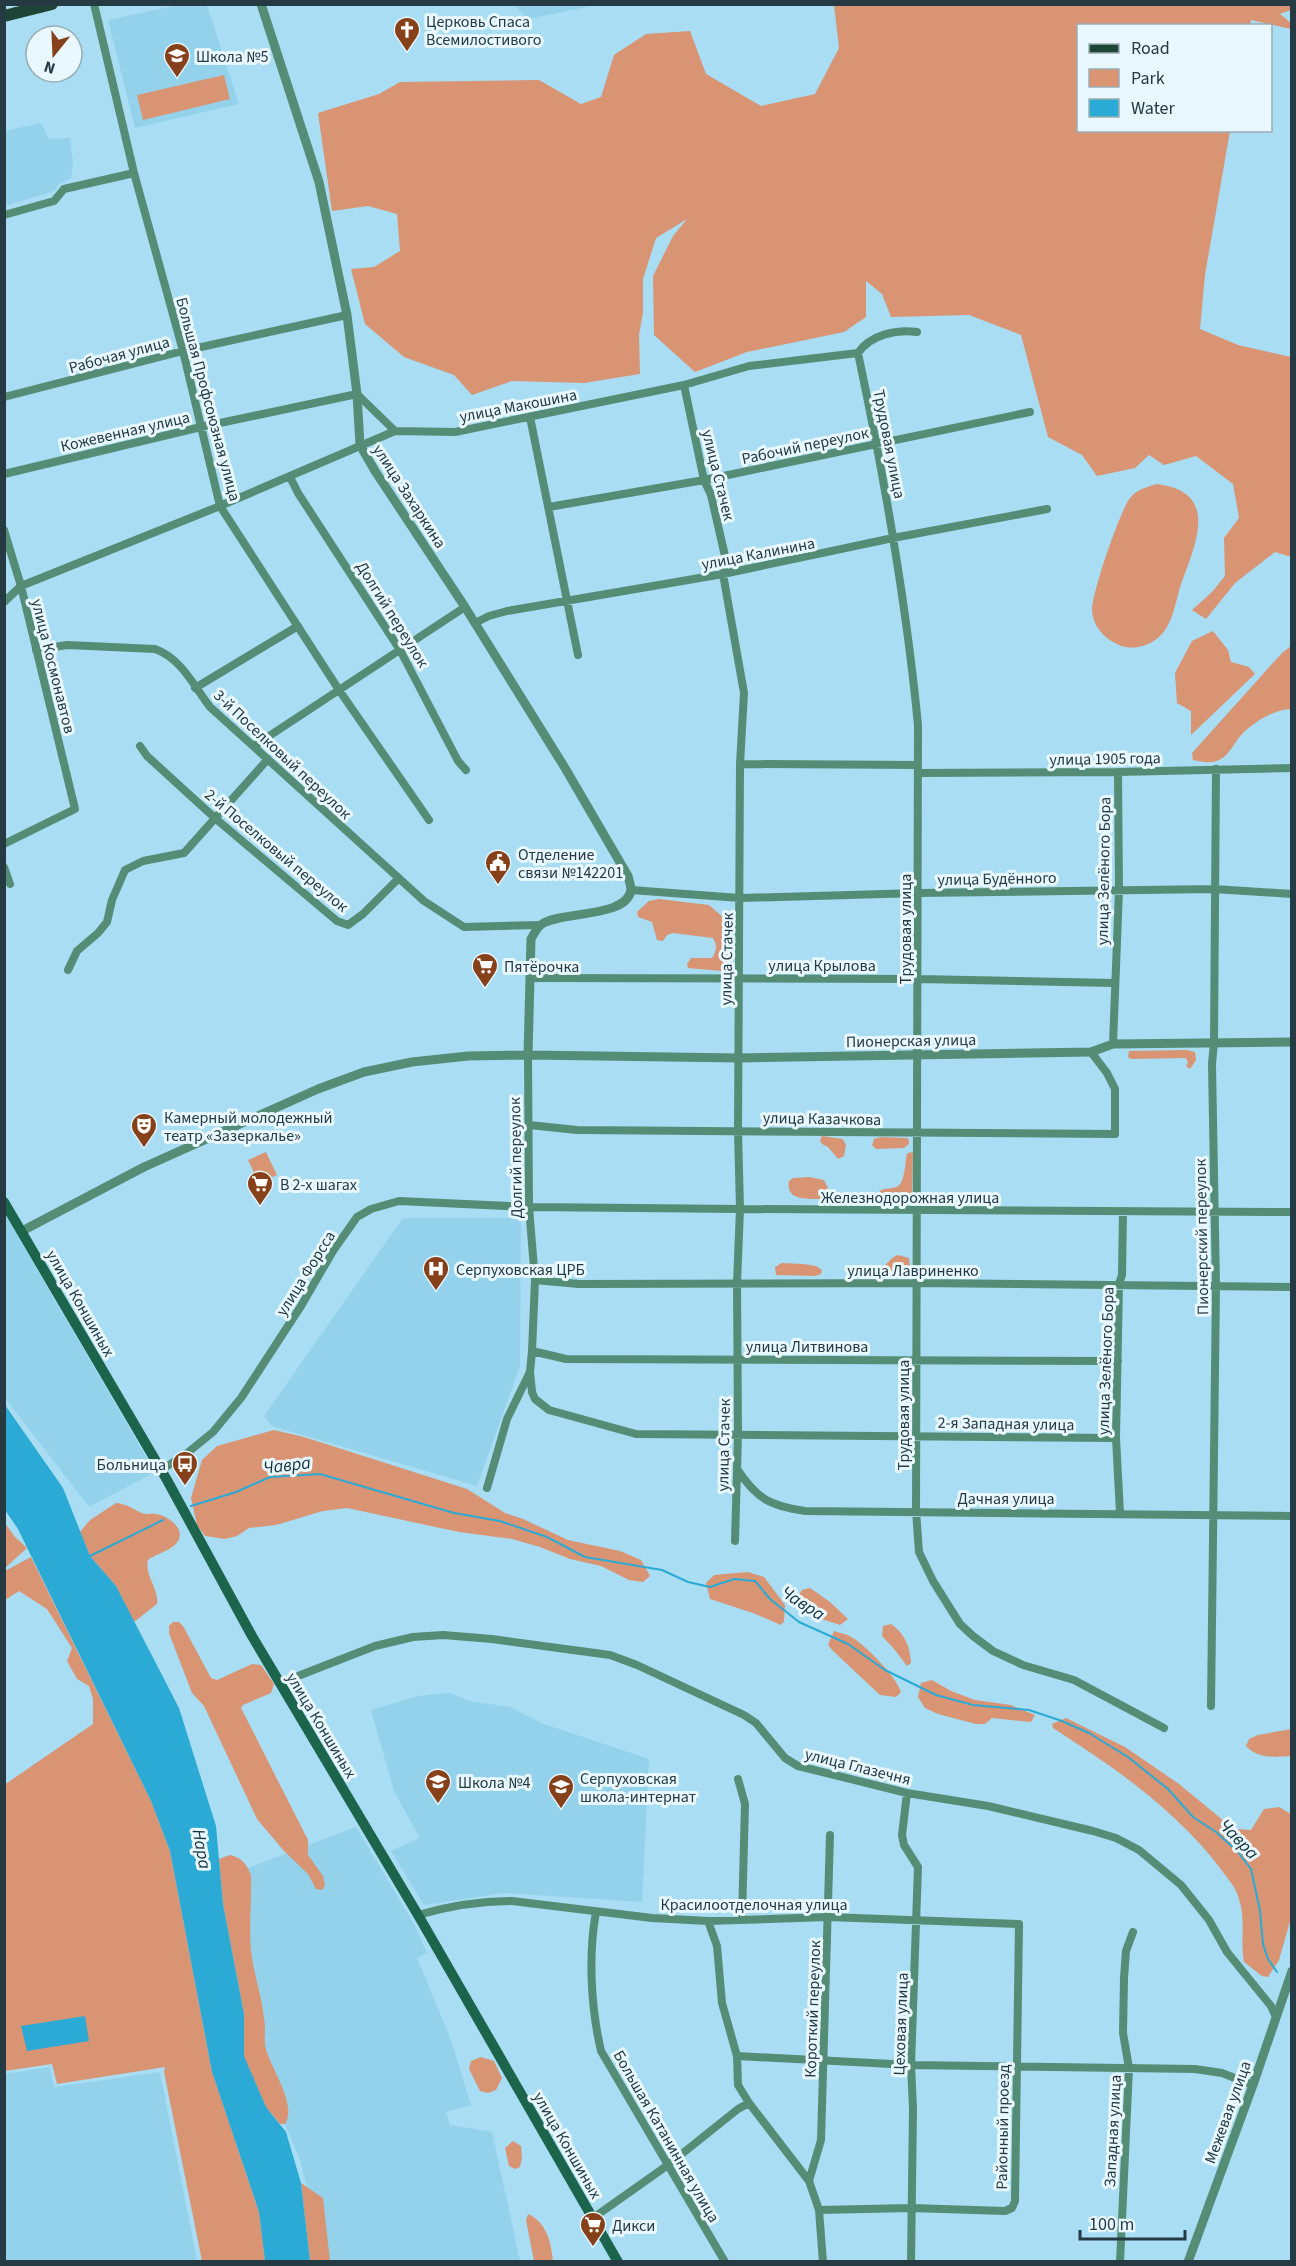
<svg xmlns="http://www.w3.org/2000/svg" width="1296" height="2266" viewBox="0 0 1296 2266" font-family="'Source Sans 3',sans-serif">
	<rect width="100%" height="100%" fill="#a8ddf4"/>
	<path fill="#94d2eb" d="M178 5H207L239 104 135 128 108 20Z
		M515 5H597L527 19Z
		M41 123 49 139 70 138 73 164 71 178 59 184 54 191 5 206V131Z
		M4 1213 155 1472 89 1507 5 1398Z
		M403 1218H521L520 1366 477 1486 272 1426 264 1416Z
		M450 1693 469 1701 510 1707 544 1724 649 1759 642 1902 505 1893 424 1905 391 1851 420 1838 394 1791 371 1710 418 1696Z
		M356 1827 415 1926 427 1953 417 1958 451 2040 471 2105 446 2112 450 2125 492 2132 520 2261H325L300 2160 255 2054 227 1876Z
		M50 2067 54 2087 160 2072 197 2261H5V2074Z"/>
	<path fill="#d99473" d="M834 5H1291V10L1280 14 1291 23V29L1251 20 1250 26H1078V130L1230 131 1205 275 1200 329 1238 345 1291 357V557L1275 552 1235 583 1206 619 1192 610 1212 592 1225 576 1224 538 1239 518 1233 484 1196 456 1164 465 1149 455 1135 468 1097 476 1082 455 1048 437 1021 335 969 315 891 317 882 294 866 281V317L844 332 747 352 695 372 654 335 653 276 673 236 687 219 656 238 643 279V313L639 335 640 374 584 383 512 381 472 395 454 375 404 357 365 324 351 269 374 267 400 251 397 214 368 206 332 211 318 113 379 94 400 82 539 80 581 104 601 97 614 55 646 34 690 31 706 74 761 106 815 94 839 48Z
		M224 75 230 99 143 120 137 95Z
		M1157 484C1221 492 1195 545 1181 584 1176 600 1173 623 1161 635 1149 647 1129 652 1115 643 1103 637 1093 625 1092 611 1091 595 1120 511 1130 498 1137 489 1147 487 1157 484Z
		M1213 631 1228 650 1231 662 1249 667 1255 674 1191 735V711L1177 703 1175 673 1192 641Z
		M1291 646V709C1275 709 1254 722 1242 734 1235 741 1230 754 1221 759 1212 764 1203 762 1193 760L1192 753 1282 653Z
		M659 899 709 905 724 918 730 925 732 962 729 968 722 971 688 968 687 964 691 958H712C717 951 717 945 713 938L673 933 667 935 663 941 657 940 652 922 638 917 637 912 649 901Z
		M1187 1050 1195 1052 1196 1060 1190 1069 1186 1066 1188 1063 1186 1058 1131 1059 1128 1057 1129 1051Z
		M822 1136 843 1139 846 1145 844 1156 838 1159 828 1147 822 1144 820 1141Z
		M881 1137 907 1138 909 1140V1144L904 1148 876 1149 872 1145 874 1139Z
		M266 1152 277 1175 259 1183 248 1160Z
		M910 1152 913 1153 912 1197C904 1207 888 1206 878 1199L877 1195 881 1190C886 1188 891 1189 896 1187 905 1185 905 1162 907 1154Z
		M809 1177 824 1180 828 1188 827 1194 822 1199C808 1199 785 1201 789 1181L793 1178Z
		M898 1255 909 1258 910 1267 905 1276 859 1277 856 1275 858 1271C866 1270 875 1271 882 1267 889 1263 891 1257 898 1255Z
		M782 1263 803 1264 816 1266 822 1270 821 1274 815 1276 776 1275 775 1267Z
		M274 1430 304 1437 467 1489 505 1513 523 1519 568 1540 620 1551 641 1560 650 1576 643 1582 629 1580 601 1566 570 1559 540 1547 512 1539 459 1532 347 1508 323 1511 276 1525 249 1528 237 1536 225 1539 205 1536 197 1525 191 1498 202 1460 217 1446Z
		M116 1503C128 1504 132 1509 142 1513 147 1515 151 1513 156 1514 166 1515 184 1527 179 1539 175 1550 157 1553 148 1560 144 1575 159 1588 157 1604L134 1622 116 1586 90 1556 80 1532 90 1520Z
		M4 1522 15 1537 27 1548 5 1568Z
		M31 1557 151 1801 170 1851 212 2072 259 2212 265 2261H202L164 2072 165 2067 57 2084 52 2064 5 2071 4 1785 93 1724V1699L89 1686 77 1679 67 1661 72 1648 47 1609 19 1591 5 1600V1571Z
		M748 1572 764 1577 785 1605 784 1621 781 1625 753 1613 710 1599 706 1583 714 1575Z
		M810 1588 830 1602 848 1619 840 1625 803 1613 796 1599 802 1590Z
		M173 1622H179L183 1626 211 1678 217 1680 252 1664 261 1665 274 1684 271 1693 243 1705 241 1708 308 1840V1855L323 1876 325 1886 322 1890 316 1889 308 1874 284 1851 257 1819 204 1706 192 1693 169 1633V1626Z
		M891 1624C905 1634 910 1646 911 1663L907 1666 895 1650 882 1636 883 1626Z
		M834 1631C840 1633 847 1634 853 1638 868 1648 895 1675 901 1692L896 1697 880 1695 833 1651 828 1645Z
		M932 1680 951 1691 975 1700 1011 1705 1035 1715 1031 1722 992 1718 985 1724H976L938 1714 925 1708 918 1697 921 1683Z
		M1066 1718 1125 1747 1179 1784 1224 1821 1237 1829 1251 1830 1264 1809 1279 1807 1291 1814V1918L1279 1960 1268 1977 1262 1976 1244 1962C1240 1941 1246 1920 1239 1899 1236 1887 1227 1878 1220 1868 1176 1810 1114 1767 1053 1728L1052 1724Z
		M1291 1729V1756C1274 1757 1258 1759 1246 1746L1249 1739 1258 1735Z
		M230 1855C242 1858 246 1863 251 1875 252 1902 248 1931 252 1958 255 1978 262 1997 264 2018 266 2027 264 2036 265 2045 269 2067 298 2104 285 2124H280L266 2107 243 2056 244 2014 223 1904 219 1859Z
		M481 2057 494 2061 502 2078 496 2090 488 2093 480 2091 469 2069 471 2061Z
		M513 2141 521 2146 522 2158 520 2167 515 2169 509 2166 505 2148Z
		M301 2183 323 2198 330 2261H310Z
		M528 2214C547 2223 551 2242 553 2261H534L526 2220Z"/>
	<path fill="#2aaad5" d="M5 1405 63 1488 90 1556 116 1586 179 1708 216 1826 223 1904 244 2014V2056L266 2107 286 2132 301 2183 310 2261H265L259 2212 212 2072 170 1851 151 1801 18 1529 5 1510Z
		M85 2016 89 2041 27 2051 21 2026Z"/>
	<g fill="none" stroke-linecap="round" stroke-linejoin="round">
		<path stroke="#2aaad5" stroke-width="2" d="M191 1506 236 1492 270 1477 320 1474 454 1513 500 1521 547 1537 585 1557 662 1570 688 1582 710 1587 734 1579 755 1581 770 1599 799 1622 848 1644 885 1670 936 1695 973 1705 1029 1710 1062 1721 1089 1733 1128 1757 1168 1789 1193 1817 1216 1832 1238 1852 1251 1869 1260 1911 1263 1944 1268 1959 1277 1972
			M88 1557 163 1520"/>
		<path stroke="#558c75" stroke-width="8" d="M94 4 134 173 183 351 220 506 339 690 429 820
			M4 215 54 201 64 189 134 173
			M858 353C884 476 906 600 918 725L916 1511 919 1552 933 1581 960 1624 973 1636 993 1651 1023 1665 1074 1680 1164 1728
			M684 385 704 480 711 495 725 556 723 574 744 693 740 764 738 1131 740 1209 737 1283 738 1435 735 1541
			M4 397 183 351 347 315
			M530 417 578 655
			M4 474 201 427 357 394 395 431
			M290 477 298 493 400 650 458 761 466 770
			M549 507 704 480 1030 412
			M4 530 21 586 75 809 4 844
			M4 602 21 586 220 506 395 431 455 432 684 385 749 366 858 353C870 335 896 329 917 332
			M475 623 489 616 507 611 723 574 893 538 1047 509
			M36 650 67 645 155 649C181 658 194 686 210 707L424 901 464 927 539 925
			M195 688 298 626
			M140 746 147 756 216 819 337 921 348 925 363 914 399 878
			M254 746 465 607
			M740 764 918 765
			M918 773 1118 772 1292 768
			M4 867 10 884
			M631 890 740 898 919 893 1214 889 1292 894
			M68 970 77 951 98 933 107 922 112 900 125 870 143 861 184 853 268 759
			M530 978 919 979 1114 983
			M1113 1044 1119 890 1118 772
			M529 1125 577 1130 1115 1134V1089L1107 1073 1091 1052
			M535 1280 579 1284 917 1283 1292 1287
			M532 1351 566 1359 1118 1361
			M530 1372 532 1392 535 1399 549 1410 636 1434 1116 1438
			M737 1469C757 1499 770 1506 805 1511L1292 1516
			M161 1470 186 1454 213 1432 241 1398 301 1306 333 1251 357 1217 371 1209 399 1201 529 1207 740 1209 1292 1212
			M487 1488 507 1419 530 1372 532 1351 535 1280 529 1207 528 1055
			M1120 1513 1116 1438 1119 1284 1122 1275 1123 1211
			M280 1683 375 1646 413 1637 443 1635 492 1639 610 1655 637 1665 744 1715 756 1723 785 1758 798 1766 907 1793 988 1806 1093 1831 1116 1838 1139 1850 1181 1885 1209 1920 1227 1952 1271 2006 1276 2017
			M1211 1706 1216 1286 1212 1064 1214 1042 1216 769
			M738 1779 745 1804 742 1919
			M907 1793 902 1835 904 1845 918 1867 911 2065 913 2109 911 2262
			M596 1912C588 1955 591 2008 601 2051L725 2262
			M418 1915C449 1906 480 1901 512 1901L652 1918 708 1921 828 1917 1019 1924 1015 2201 1012 2208 1005 2211 911 2208 819 2210
			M708 1921 717 1946 722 2003 737 2056 738 2085 749 2103 809 2181 819 2210 823 2262
			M737 2056 911 2065 1195 2069 1222 2073 1253 2085
			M809 2181 821 2140 830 1835
			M593 2218 668 2165 738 2109 749 2103
			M1120 2262 1129 2068 1123 2033 1124 1978 1126 1951 1133 1932"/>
		<path stroke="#558c75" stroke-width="9" d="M261 4 319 182 347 315 357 394 360 445 375 471 465 607 565 768 628 876C629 880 631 886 631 890 627 918 562 911 542 924 537 927 534 934 531 939L528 1055
			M22 1231 144 1167 318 1089 364 1072 412 1062 468 1056 528 1055 739 1058 1091 1052 1113 1044 1292 1042
			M1188 2262 1253 2085 1292 1971"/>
		<path stroke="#1c654c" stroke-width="10" d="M4 1202 167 1480 252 1636 418 1915 618 2262"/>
		<path stroke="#1d4435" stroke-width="12" d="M4 16 52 4"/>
	</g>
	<defs>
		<symbol id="church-pin" viewBox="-11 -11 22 30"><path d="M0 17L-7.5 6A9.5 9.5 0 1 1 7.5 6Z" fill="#86401a" stroke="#e8f8fe"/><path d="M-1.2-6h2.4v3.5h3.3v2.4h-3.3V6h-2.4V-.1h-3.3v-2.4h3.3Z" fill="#fff"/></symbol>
		<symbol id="school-pin" viewBox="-11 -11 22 30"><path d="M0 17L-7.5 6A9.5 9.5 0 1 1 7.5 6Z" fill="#86401a" stroke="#e8f8fe"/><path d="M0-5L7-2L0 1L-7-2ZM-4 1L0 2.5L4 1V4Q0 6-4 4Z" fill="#fff"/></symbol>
		<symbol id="civic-pin" viewBox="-11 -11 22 30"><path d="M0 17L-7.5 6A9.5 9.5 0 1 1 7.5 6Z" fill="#86401a" stroke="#e8f8fe"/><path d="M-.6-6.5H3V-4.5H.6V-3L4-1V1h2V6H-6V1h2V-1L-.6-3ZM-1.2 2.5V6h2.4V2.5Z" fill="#fff"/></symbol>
		<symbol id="supermarket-pin" viewBox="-11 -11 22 30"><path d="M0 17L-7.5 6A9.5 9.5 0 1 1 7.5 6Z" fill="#86401a" stroke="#e8f8fe"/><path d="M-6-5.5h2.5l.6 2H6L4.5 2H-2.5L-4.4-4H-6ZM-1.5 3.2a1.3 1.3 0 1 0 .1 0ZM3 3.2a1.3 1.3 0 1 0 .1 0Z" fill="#fff"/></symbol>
		<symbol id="theatre-pin" viewBox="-11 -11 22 30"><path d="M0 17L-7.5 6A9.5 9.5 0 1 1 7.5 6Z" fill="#86401a" stroke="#e8f8fe"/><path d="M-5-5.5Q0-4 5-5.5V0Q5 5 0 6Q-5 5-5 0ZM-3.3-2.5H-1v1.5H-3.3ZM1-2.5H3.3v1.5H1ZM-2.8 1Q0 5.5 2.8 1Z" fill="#fff"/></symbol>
		<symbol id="hospital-pin" viewBox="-11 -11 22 30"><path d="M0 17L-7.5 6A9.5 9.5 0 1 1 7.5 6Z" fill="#86401a" stroke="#e8f8fe"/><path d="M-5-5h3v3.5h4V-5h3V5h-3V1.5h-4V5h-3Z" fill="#fff"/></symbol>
		<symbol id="bus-pin" viewBox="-11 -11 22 30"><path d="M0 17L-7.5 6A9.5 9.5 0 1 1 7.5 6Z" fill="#86401a" stroke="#e8f8fe"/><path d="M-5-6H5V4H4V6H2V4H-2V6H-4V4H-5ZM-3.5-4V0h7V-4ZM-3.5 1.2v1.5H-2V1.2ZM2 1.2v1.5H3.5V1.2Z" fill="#fff"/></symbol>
	</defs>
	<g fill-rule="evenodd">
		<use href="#church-pin" x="392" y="15" width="30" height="40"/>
		<use href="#school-pin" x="162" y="41" width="30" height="40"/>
		<use href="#civic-pin" x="483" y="848" width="30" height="40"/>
		<use href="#supermarket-pin" x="470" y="951" width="30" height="40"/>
		<use href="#theatre-pin" x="129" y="1111" width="30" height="40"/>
		<use href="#supermarket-pin" x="245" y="1169" width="30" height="40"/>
		<use href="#hospital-pin" x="421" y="1254" width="30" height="40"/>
		<use href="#bus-pin" x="170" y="1449" width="30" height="40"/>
		<use href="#school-pin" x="423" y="1767" width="30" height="40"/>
		<use href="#school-pin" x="546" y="1772" width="30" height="40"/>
		<use href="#supermarket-pin" x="578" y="2210" width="30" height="40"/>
	</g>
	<g text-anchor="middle" stroke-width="6" stroke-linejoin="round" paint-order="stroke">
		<g font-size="16" fill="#253a43" stroke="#e8f8fe" text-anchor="start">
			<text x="426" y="27">Церковь Спаса<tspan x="426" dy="18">Всемилостивого</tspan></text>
			<text x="196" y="62">Школа №5</text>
			<text x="518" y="860">Отделение<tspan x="518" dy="18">связи №142201</tspan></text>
			<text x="504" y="972">Пятёрочка</text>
			<text x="164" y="1123">Камерный молодежный<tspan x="164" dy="18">театр «Зазеркалье»</tspan></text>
			<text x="280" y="1190">В 2-х шагах</text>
			<text x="456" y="1275">Серпуховская ЦРБ</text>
			<text x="166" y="1470" text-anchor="end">Больница</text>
			<text x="580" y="1784">Серпуховская<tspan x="580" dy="18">школа-интернат</tspan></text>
			<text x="458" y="1788">Школа №4</text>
			<text x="612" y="2231">Дикси</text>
		</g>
		<g font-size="16" fill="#253a43" stroke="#e8f8fe">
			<text transform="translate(119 354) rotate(-15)" y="6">Рабочая улица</text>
			<text transform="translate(209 399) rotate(75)" y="6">Большая Профсоюзная улица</text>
			<text transform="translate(518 405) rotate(-11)" y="6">улица Макошина</text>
			<text transform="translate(125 431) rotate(-13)" y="6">Кожевенная улица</text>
			<text transform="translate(890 444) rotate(79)" y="6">Трудовая улица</text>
			<text transform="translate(805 445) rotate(-12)" y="6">Рабочий переулок</text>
			<text transform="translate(719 475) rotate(76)" y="6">улица Стачек</text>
			<text transform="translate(410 496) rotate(57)" y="6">улица Захаркина</text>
			<text transform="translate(758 553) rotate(-11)" y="6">улица Калинина</text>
			<text transform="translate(393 614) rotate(58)" y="6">Долгий переулок</text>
			<text transform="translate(54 666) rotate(76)" y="6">улица Космонавтов</text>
			<text transform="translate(283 754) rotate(43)" y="6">3-й Поселковый переулок</text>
			<text transform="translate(1105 758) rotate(-1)" y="6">улица 1905 года</text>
			<text transform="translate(277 850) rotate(40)" y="6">2-й Поселковый переулок</text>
			<text transform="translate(1103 871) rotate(-89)" y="6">улица Зелёного Бора</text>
			<text transform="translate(997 878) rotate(-1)" y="6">улица Будённого</text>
			<text transform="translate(905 929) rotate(-90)" y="6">Трудовая улица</text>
			<text transform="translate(726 959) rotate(-89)" y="6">улица Стачек</text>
			<text x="822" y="971">улица Крылова</text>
			<text transform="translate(911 1040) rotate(-1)" y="6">Пионерская улица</text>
			<text transform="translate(822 1118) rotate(1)" y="6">улица Казачкова</text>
			<text transform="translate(515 1158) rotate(-91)" y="6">Долгий переулок</text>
			<text x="910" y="1203">Железнодорожная улица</text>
			<text transform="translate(1201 1237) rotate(-91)" y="6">Пионерский переулок</text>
			<text x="913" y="1276">улица Лавриненко</text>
			<text transform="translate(305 1273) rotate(-58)" y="6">улица Форсса</text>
			<text transform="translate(81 1303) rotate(60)" y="6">улица Коншиных</text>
			<text x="807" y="1352">улица Литвинова</text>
			<text transform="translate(1105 1361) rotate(-88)" y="6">улица Зелёного Бора</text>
			<text transform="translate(903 1415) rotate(-90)" y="6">Трудовая улица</text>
			<text transform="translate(1006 1423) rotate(1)" y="6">2-я Западная улица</text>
			<text transform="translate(723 1445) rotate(-89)" y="6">улица Стачек</text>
			<text x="1006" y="1504">Дачная улица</text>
			<text transform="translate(322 1725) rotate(59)" y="6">улица Коншиных</text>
			<text transform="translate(858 1766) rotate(14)" y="6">улица Глазечня</text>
			<text x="754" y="1910">Красилоотделочная улица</text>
			<text transform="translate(812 2009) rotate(-88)" y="6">Короткий переулок</text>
			<text transform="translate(900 2024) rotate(-88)" y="6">Цеховая улица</text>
			<text transform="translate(1227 2112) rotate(-70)" y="6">Межевая улица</text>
			<text transform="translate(1002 2127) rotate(-89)" y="6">Районный проезд</text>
			<text transform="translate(1112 2131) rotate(-87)" y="6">Западная улица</text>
			<text transform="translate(667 2136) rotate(60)" y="6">Большая Катанинная улица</text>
			<text transform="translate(568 2145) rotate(60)" y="6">улица Коншиных</text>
		</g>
		<g font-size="18" font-style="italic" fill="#16303a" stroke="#e8f8fe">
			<text transform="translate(287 1465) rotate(-7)" y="6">Чавра</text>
			<text transform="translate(803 1603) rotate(33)" y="6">Чавра</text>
			<text transform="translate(1239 1839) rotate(46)" y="6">Чавра</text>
			<text transform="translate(202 1849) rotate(80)" y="6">Нара</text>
		</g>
	</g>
	<rect width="1296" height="2266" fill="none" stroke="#253a43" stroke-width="12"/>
	<rect x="1077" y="24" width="195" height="108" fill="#e8f8fe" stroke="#9aacb3" stroke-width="1.5"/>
	<rect x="1089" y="44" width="30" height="9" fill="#1d4435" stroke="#9aacb3" stroke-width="1.5"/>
	<text x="1131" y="54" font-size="18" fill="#253a43">Road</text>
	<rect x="1089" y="69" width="30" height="18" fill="#d99473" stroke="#9aacb3" stroke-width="1.5"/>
	<text x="1131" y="84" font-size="18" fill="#253a43">Park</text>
	<rect x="1089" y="99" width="30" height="18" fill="#2aaad5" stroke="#9aacb3" stroke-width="1.5"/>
	<text x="1131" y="114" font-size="18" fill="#253a43">Water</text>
	<g transform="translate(54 54) rotate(198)"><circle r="28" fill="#e8f8fe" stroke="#9aacb3" stroke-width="1.5"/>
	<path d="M0-4.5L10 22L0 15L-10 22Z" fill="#86401a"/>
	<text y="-9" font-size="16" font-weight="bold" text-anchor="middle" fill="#253a43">N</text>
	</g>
	<path d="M1080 2230v9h105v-9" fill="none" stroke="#253a43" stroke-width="3"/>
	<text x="1089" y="2230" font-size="18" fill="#253a43" stroke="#e8f8fe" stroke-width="4.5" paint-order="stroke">100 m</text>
</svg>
